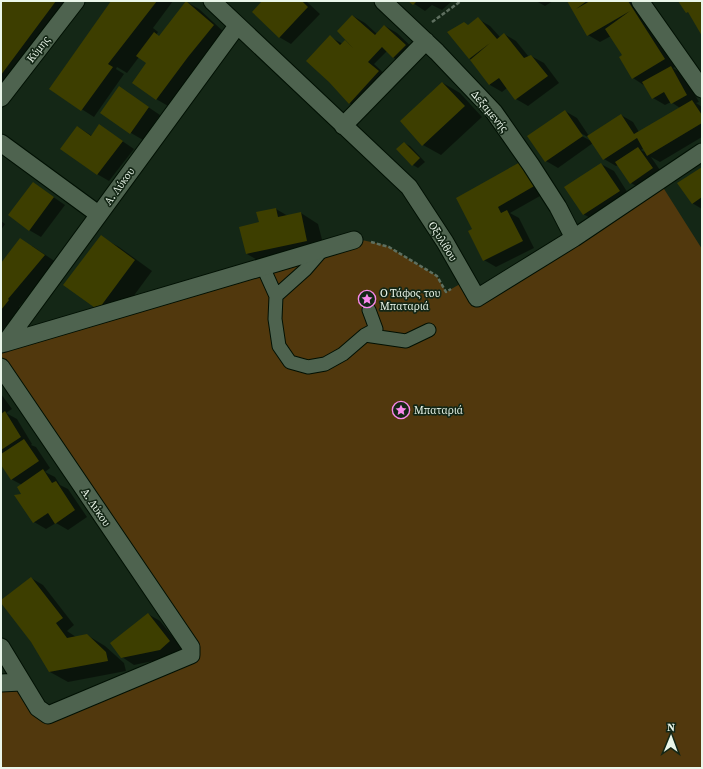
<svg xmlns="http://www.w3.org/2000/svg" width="703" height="769" viewBox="0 0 703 769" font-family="'Source Serif 4',serif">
	<rect width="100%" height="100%" fill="#142716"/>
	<path fill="#51380d" d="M659 181 702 249V768H1V683L21 682 48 715 191 655 1 367V344L362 240 380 244 389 247 437 276 446 292 467 280 477 298Z"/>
	<path fill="#0007" fill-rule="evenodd" d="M3 1H74L38 60 2 108 1 4Z
		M112 1H173L153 28 158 32 156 35 159 37 187 2 199 9 225 33 168 106 156 99 147 63 139 57 127 73 117 67 116 69 124 74 94 117 50 89Z
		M264 1H306L320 14 291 44 279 37Z
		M410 1H452L442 10 432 5 425 11Z
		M536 1H553L545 6Z
		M568 1H635L677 66 673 68 683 74 699 102 696 103 702 107V137L660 162 651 157 664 176 643 190 631 183 619 165 616 166 604 159 593 143 558 168 546 161 565 111 577 118 589 136 621 115 633 122 639 132 680 108 671 102 665 105 653 98 645 86 633 78 624 56 611 36 600 42 588 35ZM579 132 591 139V141L578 134ZM644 148 647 153 641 150Z
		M353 16 365 23 377 34 385 26 397 33 417 52 406 64 394 58 387 51 374 64 390 79 361 110 349 103 330 37 343 44 345 42 350 44Z
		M478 19 490 26 500 37 504 34 516 41 529 57 531 56 544 63 559 83 528 106 516 99 507 88 502 92 490 85 471 61 472 60 469 58V26Z
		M443 83 460 93 482 117 441 155 423 145Z
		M120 88 160 115 143 140 131 133Z
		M100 126 134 149 109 181 97 174 78 127 92 136Z
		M404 143 410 146 425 162 418 168 413 165Z
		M522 162 547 192 510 213 519 218 534 248 496 267 484 260 473 229Z
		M601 164 614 171 631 198 596 221 583 214Z
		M702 168V209L692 203Z
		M33 183 65 205 41 237 29 230Z
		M276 209 288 216 301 213 318 224 325 251 264 264 247 254 260 223Z
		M1 221 5 224 1 230Z
		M101 237 119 247 152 271 116 320 98 310Z
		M32 246 56 262 19 307 20 308 1 332V265Z
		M1 394 12 409 6 413 17 419 32 444 31 445 36 447 50 468 45 472 55 477 60 485 68 489 87 517 68 530 56 523 46 529 34 522 23 494 22 485 11 479 1 464Z
		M31 578 43 585 74 625 67 631 76 637 87 635 105 646 124 663 126 671 68 682 50 672 32 643 1 601Z
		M148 614 160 621 182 648 172 657 134 665 122 657Z"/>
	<path fill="#3d3e00" d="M2 1H56L1 75V2Z
		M111 1H157L108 64 113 67 81 111 49 89Z
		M186 1 214 25 188 57 156 100 132 83 146 63 136 56 154 32 159 36Z
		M262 1H302L308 7 279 38 252 12Z
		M408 1H417L413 5Z
		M567 1H587L576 9 590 1H628L665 59 632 79 619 57 622 55 605 29 630 11 587 36Z
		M678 1H702V36L688 12 686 13Z
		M352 15 375 35 384 25 406 45 393 58 382 47 368 62 379 71 349 104 329 82 306 61 330 35 340 45 345 40 353 48 337 31Z
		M478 17 497 39 504 33 524 58 531 55 548 76 515 100 499 78 489 85 470 60 490 43 469 59 447 32 464 22 468 25Z
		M671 66 687 95 671 104 664 92 652 99 642 82Z
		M442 82 465 106 422 146 400 121Z
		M119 86 149 107 130 134 100 113Z
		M692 100 702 115V123L647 156 637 138 603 160 587 136 621 114 634 134Z
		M565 110 583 136 545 162 527 136Z
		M99 124 123 141 97 175 60 149 77 126 91 136Z
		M404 142 420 158 412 166 396 149Z
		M638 147 653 168 630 184 615 162Z
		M522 161 536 185 498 207 501 213 507 210 523 241 483 261 468 231 472 229 456 198Z
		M601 163 620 191 583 215 564 187Z
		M702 167V197L692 204 677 183Z
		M33 182 54 197 29 231 8 215Z
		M276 208 278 217 301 212 307 241 246 254 239 227 259 222 256 212Z
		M101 235 135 260 98 310 63 285Z
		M20 238 45 255 8 299 9 300 1 310V263Z
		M5 411 21 437 1 450V414Z
		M24 439 39 461 11 480 1 465V454Z
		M43 469 52 483 56 481 75 510 55 524 48 513 33 523 14 495 21 494 17 487Z
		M31 577 63 618 56 623 67 638 87 634 106 652 108 661 49 672 31 642 1 603V600Z
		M148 613 170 641 160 650 121 658 110 643Z"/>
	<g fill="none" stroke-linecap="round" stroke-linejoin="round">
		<defs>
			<path id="pedestrian" d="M263 267 276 296 275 319 279 346 290 362 308 367 325 364 343 354 365 335 376 329 369 310
				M276 296 305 270 324 248
				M365 335 406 341 429 330"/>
			<path id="minor" d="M212 1 409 187 445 242 477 298 574 238 702 152
				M383 1 437 52 494 112 531 165 558 207 574 238
				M640 1 702 89
				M1 98 76 1
				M343 126 426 41
				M1 143 98 214
				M5 343 354 240
				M1 344 5 343 237 26
				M1 367 191 647V655L48 715 38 708 1 647
				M1 683 21 682"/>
		</defs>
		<use href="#pedestrian" stroke="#011003" stroke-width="15"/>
		<use href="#minor" stroke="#011003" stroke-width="19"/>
		<path stroke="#5e6f5f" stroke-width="2.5" stroke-dasharray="4 2" stroke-linecap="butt" d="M432 22 461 1
			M371 242 389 247 437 276 446 292 451 289"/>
		<use href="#pedestrian" stroke="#4e634f" stroke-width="13"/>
		<use href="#minor" stroke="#4e634f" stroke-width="17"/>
	</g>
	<defs>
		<symbol id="sight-ring" viewBox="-11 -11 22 22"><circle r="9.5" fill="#142716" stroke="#f888ea" stroke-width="1.5"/><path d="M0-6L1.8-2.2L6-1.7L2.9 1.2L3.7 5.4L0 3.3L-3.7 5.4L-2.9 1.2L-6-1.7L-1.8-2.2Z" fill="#f888ea"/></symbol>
	</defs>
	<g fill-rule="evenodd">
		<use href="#sight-ring" x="357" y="289" width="20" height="20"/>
		<use href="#sight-ring" x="391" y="400" width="20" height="20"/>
	</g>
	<g text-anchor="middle" stroke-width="3.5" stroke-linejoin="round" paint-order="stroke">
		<g font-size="11" fill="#eaf6ea" stroke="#142716">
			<text transform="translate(38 49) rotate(-52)" y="4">Κύμης</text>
			<text transform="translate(490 111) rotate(50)" y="4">Δεξαμενής</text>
			<text transform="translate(119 186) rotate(-54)" y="4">Α. Λύκου</text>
			<text transform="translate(443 241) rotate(58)" y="4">Οξυλίθου</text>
			<text transform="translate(96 507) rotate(56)" y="4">Α. Λύκου</text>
		</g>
		<g font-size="11" fill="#eaf6ea" stroke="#142716" text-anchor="start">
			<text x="380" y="297">Ο Τάφος του<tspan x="380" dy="13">Μπαταριά</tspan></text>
			<text x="414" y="414">Μπαταριά</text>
		</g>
	</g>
	<rect width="703" height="769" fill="none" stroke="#eaf6ea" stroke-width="4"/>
	<g transform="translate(671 737) rotate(1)" stroke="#142716" stroke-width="3" paint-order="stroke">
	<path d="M0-3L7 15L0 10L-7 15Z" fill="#eaf6ea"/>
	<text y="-6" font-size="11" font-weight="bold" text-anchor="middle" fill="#eaf6ea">N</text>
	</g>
</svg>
